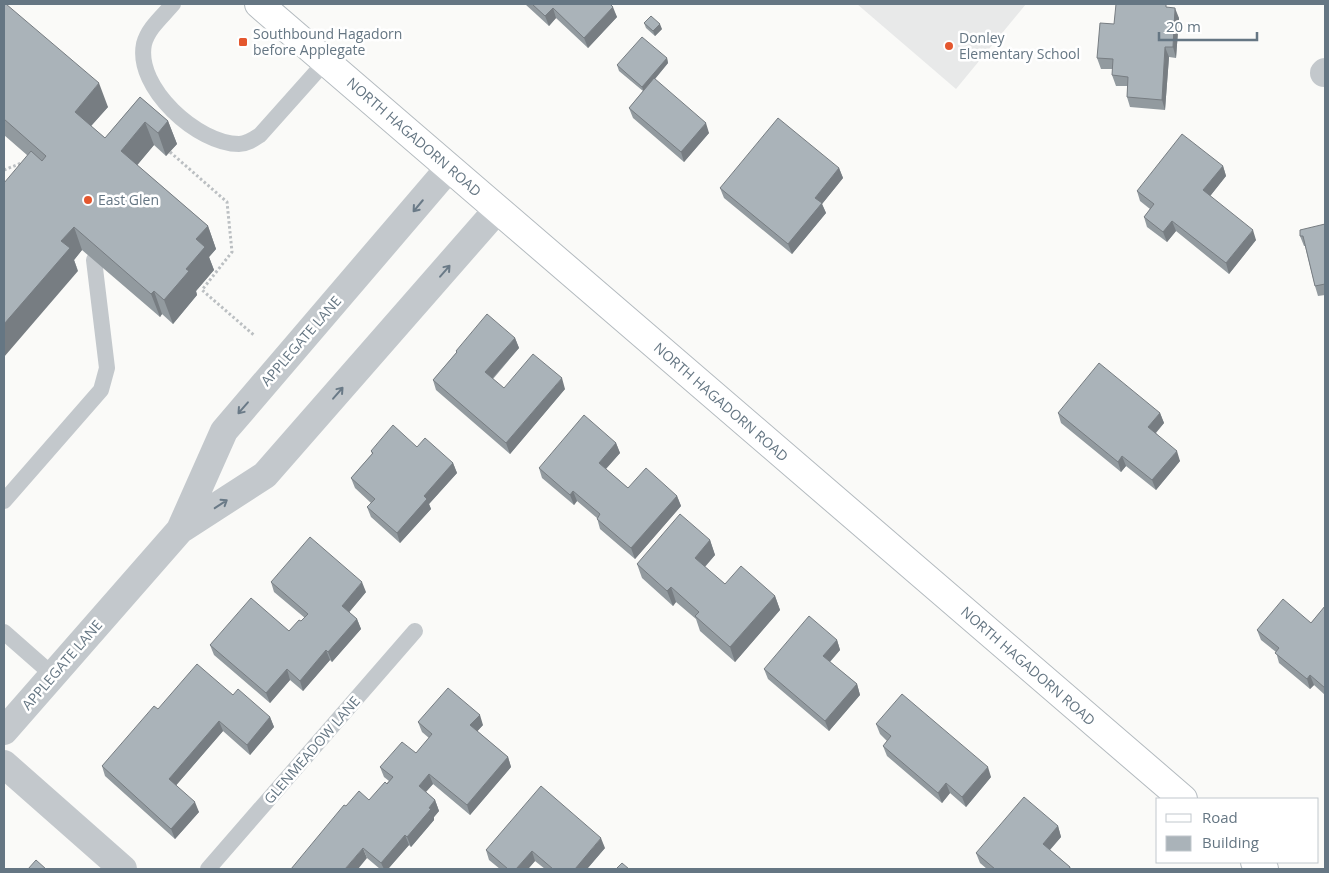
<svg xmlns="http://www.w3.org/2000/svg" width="1329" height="873" viewBox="0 0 1329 873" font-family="'Open Sans',sans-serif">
	<rect width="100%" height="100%" fill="#fafaf8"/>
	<path fill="#e8e9e9" d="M857 4H1026L956 89Z"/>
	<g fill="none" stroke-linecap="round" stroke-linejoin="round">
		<defs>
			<path id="secondary" d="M259 4 1183 799
				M1255 862 1264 869"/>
		</defs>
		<use href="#secondary" stroke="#b3babf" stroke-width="30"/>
		<path stroke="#bbbfc2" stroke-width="3" stroke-dasharray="2.5 2.5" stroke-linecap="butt" d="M170 152 227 202 232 252 202 290 255 336
			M4 170 24 162"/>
		<path stroke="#c3c8cc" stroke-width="16" d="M173 4C163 16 148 28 144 44 135 88 198 144 239 144 247 144 254 139 260 135L326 61
			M4 501 101 390 107 368 94 260
			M4 632 54 676
			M208 869 415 631"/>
		<path stroke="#c3c8cc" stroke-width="28" d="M1324 73 1325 72
			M180 530 224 431 449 168
			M4 731 180 530 265 475 497 210
			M4 764 123 869"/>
		<use href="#secondary" stroke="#fff" stroke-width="28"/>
	</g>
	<path fill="#929a9f" d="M4 4 108 107 91 126 105 138 140 97 168 121 177 144 166 156 154 145 137 165 208 226 216 249 209 257 214 270 196 291 197 295 173 324 162 314 160 317 82 250 74 260 78 271 27 155 4 135Z
		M525 4H610L617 17 588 48 556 18 549 26Z
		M1167 7 1179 18 1176 58 1169 57 1165 110 1130 107 1127 97V86H1116L1112 75 1113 69H1101L1097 58 1114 24Z
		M644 23 662 29 655 36 646 28Z
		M667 58 668 63 655 79 709 133 684 162 633 118 629 108 643 91 619 71 617 65Z
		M1223 166 1226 176 1210 196 1256 240 1229 274 1176 231 1167 242 1147 227 1144 217 1150 209 1140 201 1137 191Z
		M839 168 843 178 822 204 826 213 792 254 724 198 720 188Z
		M1325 224V295L1318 296 1315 286 1305 246H1304L1300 236Z
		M515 338 519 348 493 379 504 388 565 389 510 454 436 390 433 380 456 353V351Z
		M1058 413H1160L1164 423 1156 433 1180 461 1156 490 1126 466 1121 472 1061 423Z
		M616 443 620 453 606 469 628 488 677 496 681 506 635 559 600 529 597 518 577 501 574 505 542 478 539 468Z
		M417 447 453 463 457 473 429 504 431 509 400 543 371 517 367 507 371 503 355 488 351 478 372 454 371 451Z
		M710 540 715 555 705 567 725 584 775 596 780 610 735 662 700 631 696 619 676 602 673 606 642 578 637 564Z
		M271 582 366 592 349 612 357 619 361 629 332 662 330 660 303 691 290 680 270 703 214 655 210 645 289 631 301 621 305 618 274 592Z
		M1325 606V695L1314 685 1310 689 1279 663 1276 652 1261 640 1257 630 1311 623Z
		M837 640 840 650 830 662 857 684 860 695 829 731 768 679 764 669Z
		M233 695 270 717 274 727 250 755 223 731 176 785 199 812 175 839 105 776 102 766 158 709Z
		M418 722 483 725 477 731 508 757 511 767 470 815 433 784 426 792 435 800 439 811 434 817V820L411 847 409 845 388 869H380L367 858 346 806 369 800 389 781 384 777 380 767 416 753 429 738 422 732Z
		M876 724 991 777 966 807 950 793 942 803 887 756 883 746 887 741 880 734Z
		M1058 826 1061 837 1050 850 1070 867 1071 869H987L980 863 976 853Z
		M605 848 587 869H545L535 861 528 869H500L489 860 486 850Z"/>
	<path fill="#777d82" d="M613 7 617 17 588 48 584 38Z
		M553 8 556 18 549 26 545 16Z
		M1175 8 1179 18 1176 58 1173 47Z
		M660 24 662 29 655 36 653 31Z
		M1165 47 1169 57 1165 110 1162 100Z
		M667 58 668 63 644 92 642 87Z
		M99 83 108 107 83 135 75 112Z
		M168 121 177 144 166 156 158 133Z
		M145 122 154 145 129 175 121 151Z
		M706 123 709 133 684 162 681 152Z
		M1223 166 1226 176 1207 200 1203 190Z
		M839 168 843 178 822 204 826 213 792 254 788 244 815 198Z
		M1172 221 1176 231 1167 242 1163 232Z
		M208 226 216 249 209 257 214 270 196 291 197 295 173 324 164 300 196 239Z
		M74 227 82 250 74 260 78 271 4 357V324L61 241Z
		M1253 230 1256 240 1229 274 1226 263Z
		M154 291 162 314 160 317 151 294Z
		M515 338 519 348 489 382 485 372Z
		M562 378 565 389 510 454 506 443Z
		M1160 413 1164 423 1152 437 1148 427Z
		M616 443 620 453 602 473 599 463Z
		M1177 451 1180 461 1156 490 1152 480Z
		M1122 456 1126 466 1121 472 1118 462Z
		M453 463 457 473 429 504 431 509 400 543 397 533 424 496Z
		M573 491 577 501 574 505 570 495Z
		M677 496 681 506 635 559 631 548Z
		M710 540 715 555 700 572 695 558Z
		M362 582 366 592 346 616 342 606Z
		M671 587 676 602 673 606 667 591Z
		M775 596 780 610 735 662 730 647Z
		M357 619 361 629 332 662 328 652Z
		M837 640 840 650 826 666 823 656Z
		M326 650 330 660 303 691 300 681Z
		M287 669 290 680 270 703 266 693Z
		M1310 675 1314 685 1310 689 1307 679Z
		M857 684 860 695 829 731 825 721Z
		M480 715 483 725 474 735 470 725Z
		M270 717 274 727 250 755 247 745Z
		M219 721 223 731 173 789 169 779Z
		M508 757 511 767 470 815 467 805Z
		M988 767 991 777 966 807 962 797Z
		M429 774 433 784 422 796 419 786Z
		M946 783 950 793 942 803 938 793Z
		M435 800 439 811 434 817V820L411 847 407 837Z
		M195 802 199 812 175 839 171 829Z
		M1058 826 1061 837 1046 854 1043 844Z
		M405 835 409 845 388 869H384L381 863Z
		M601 838 605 848 587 869H575Z
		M363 848 367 858 358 869H345Z
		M532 851 535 861 528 869H516Z"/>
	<path fill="#aab3b9" stroke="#777d82" d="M4 4H6L99 83 75 112 105 138 140 97 168 121 158 133 145 122 121 151 208 226 196 239 205 247 186 269 189 271 164 300 154 291 151 294 74 227 61 241 70 248 4 324V183L31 151 42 161 46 156 4 119Z
		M532 4H610L613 7 584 38 553 8 545 16Z
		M1116 4H1166V7L1175 8 1173 47H1165L1162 100 1127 97 1128 77 1112 75 1113 59 1097 58 1100 23 1114 24Z
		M651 16 660 24 653 31 644 23Z
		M642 37 667 58 642 87 617 65Z
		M654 78 706 123 681 152 629 108Z
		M778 118 839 168 815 198 822 203 788 244 720 188Z
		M1182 134 1223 166 1203 190 1253 230 1226 263 1172 221 1163 232 1144 217 1154 204 1137 191Z
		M1325 224V284L1315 286 1303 236H1300V230Z
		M487 314 515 338 485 372 504 388 533 354 562 378 506 443 433 380 457 352 456 351Z
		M1099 363 1160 413 1148 427 1177 451 1152 480 1122 456 1118 462 1058 413Z
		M584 415 616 443 599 463 628 488 646 468 677 496 631 548 597 519 600 514 573 491 570 495 539 468Z
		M393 425 417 447 425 438 453 463 424 496 427 499 397 533 367 507 375 499 351 478 373 453 371 451Z
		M680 514 710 540 695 558 725 584 741 566 775 596 730 647 695 616 699 612 671 587 667 591 637 564Z
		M310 537 362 582 342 606 357 619 328 652 326 650 300 681 287 669 266 693 210 645 251 598 289 631 299 620 301 621 308 614 271 582Z
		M1283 599 1311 623 1325 606V688L1310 675 1307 679 1275 653 1279 648 1257 630Z
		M809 616 837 640 823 656 857 684 825 721 764 669Z
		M197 664 233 695 238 689 270 717 247 745 219 721 169 779 195 802 171 829 102 766 154 706 158 709Z
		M448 688 480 715 470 725 508 757 467 805 429 774 419 786 435 800 429 808 431 809 407 837 405 835 381 863 363 848 345 869H291L344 805 346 806 359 791 369 800 385 782 387 784 393 777 380 767 402 742 416 753 432 734 418 722Z
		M902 694 988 767 962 797 946 783 938 793 883 746 891 736 876 724Z
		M541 786 601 838 575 869H553L532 851 516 869H508L486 850Z
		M1024 797 1058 826 1043 844 1070 867 1069 869H995L976 853Z
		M36 860 46 869H28Z
		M622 863 629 869H616Z"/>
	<defs><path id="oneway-shaft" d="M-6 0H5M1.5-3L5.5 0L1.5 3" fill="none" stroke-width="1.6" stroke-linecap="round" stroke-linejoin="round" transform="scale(1.25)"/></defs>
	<g stroke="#6a7a87">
		<use href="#oneway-shaft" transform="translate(418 206) rotate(130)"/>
		<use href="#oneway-shaft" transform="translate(445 271) rotate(-49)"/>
		<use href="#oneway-shaft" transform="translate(338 393) rotate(-49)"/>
		<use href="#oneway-shaft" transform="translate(243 408) rotate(131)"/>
		<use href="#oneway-shaft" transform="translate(221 504) rotate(-33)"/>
	</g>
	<g fill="#e4572e" stroke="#fff" stroke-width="2">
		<rect x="238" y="37" width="10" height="10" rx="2.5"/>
		<circle cx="949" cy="46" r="5"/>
		<circle cx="88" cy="200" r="5"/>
	</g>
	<g text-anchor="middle" stroke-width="5" stroke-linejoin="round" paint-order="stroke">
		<g font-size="14" fill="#657683" stroke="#fff" text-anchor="start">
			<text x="253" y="39">Southbound Hagadorn<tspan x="253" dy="16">before Applegate</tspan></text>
			<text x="959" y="43">Donley<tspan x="959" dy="16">Elementary School</tspan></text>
			<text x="98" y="205">East Glen</text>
		</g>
		<g font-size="14" fill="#657683" stroke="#fff">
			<text transform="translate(414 137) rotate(41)" y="5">NORTH HAGADORN ROAD</text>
			<text transform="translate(301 341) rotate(-49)" y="5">APPLEGATE LANE</text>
			<text transform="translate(721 402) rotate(41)" y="5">NORTH HAGADORN ROAD</text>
			<text transform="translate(62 665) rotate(-49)" y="5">APPLEGATE LANE</text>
			<text transform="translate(1028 666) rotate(41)" y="5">NORTH HAGADORN ROAD</text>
			<text transform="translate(312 750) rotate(-49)" y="5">GLENMEADOW LANE</text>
		</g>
	</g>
	<rect width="1329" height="873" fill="none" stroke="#657683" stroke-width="10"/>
	<rect x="1156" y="798" width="162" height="65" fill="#ffffff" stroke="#c1c8cd"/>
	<rect x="1166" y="814" width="25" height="8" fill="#ffffff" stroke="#c1c8cd"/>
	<text x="1202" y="823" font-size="15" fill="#657683">Road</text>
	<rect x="1166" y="836" width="25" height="15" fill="#aab3b9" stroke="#c1c8cd"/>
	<text x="1202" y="848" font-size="15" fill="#657683">Building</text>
	<path d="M1159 32v8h98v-8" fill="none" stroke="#657683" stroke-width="2.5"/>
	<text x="1166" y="32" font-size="15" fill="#657683" stroke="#ffffff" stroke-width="4" paint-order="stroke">20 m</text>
</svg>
